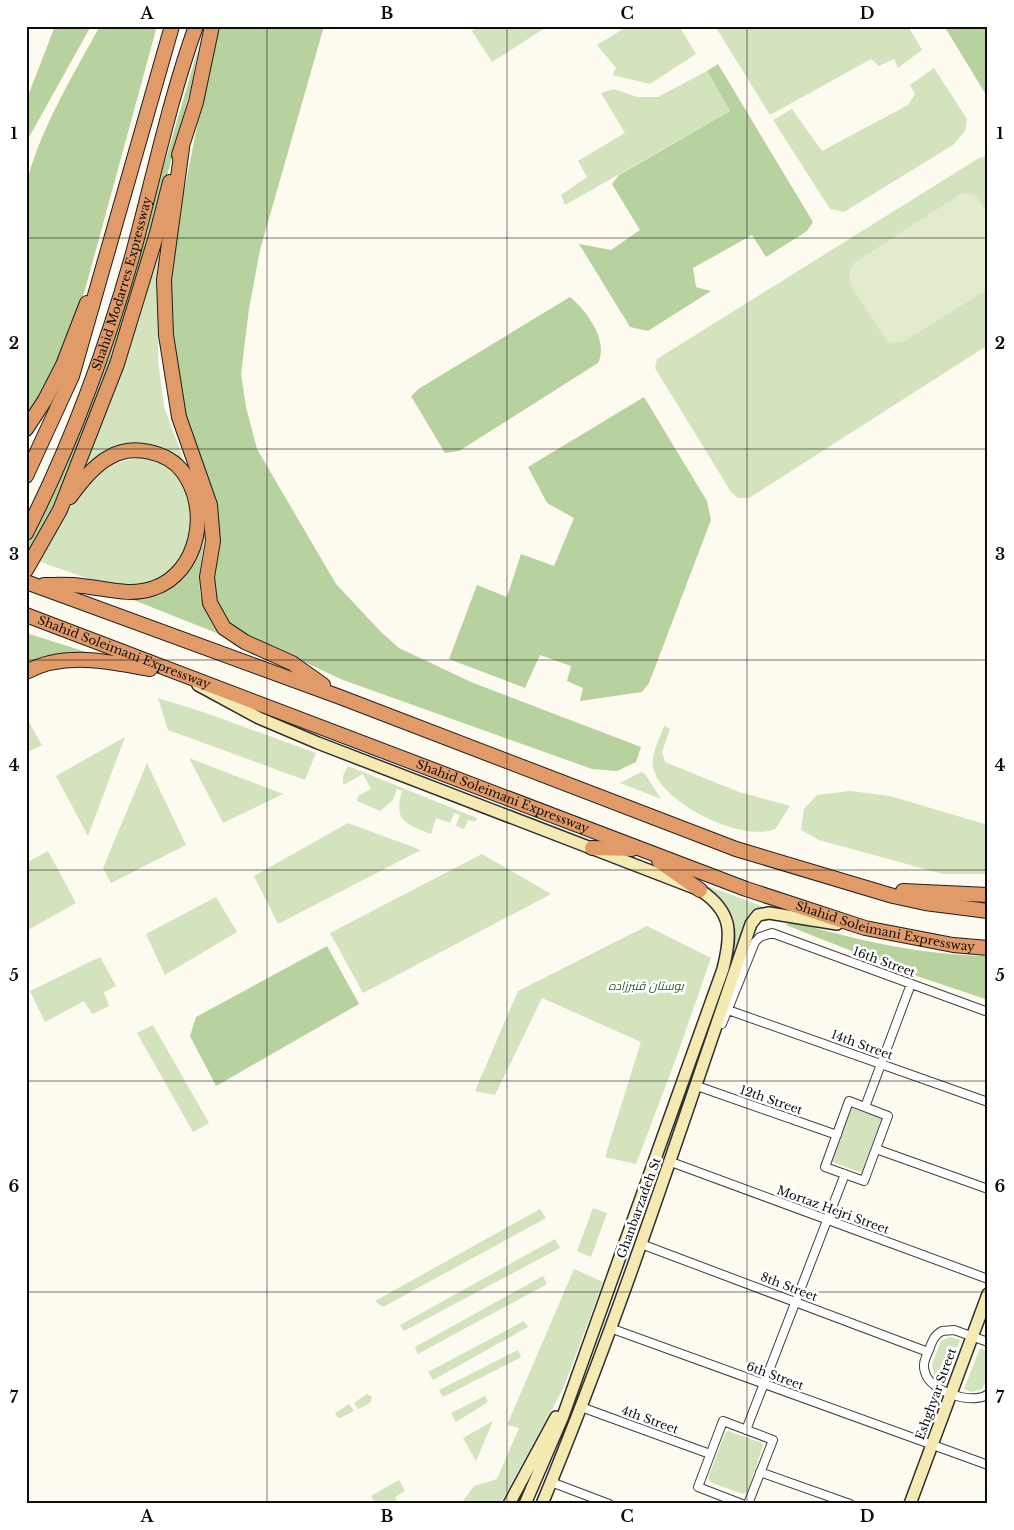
<svg xmlns="http://www.w3.org/2000/svg" width="1014" height="1530" viewBox="0 0 1014 1530" font-family="'Libre Baskerville',Cairo,serif">
	<rect width="100%" height="100%" fill="#fdfaef"/>
	<path fill="#d2e3bd" d="M479 26H548L492 62 472 31Z
		M628 26H679L696 54 650 84 613 75 616 68 597 45Z
		M715 26H908L922 50 898 68 894 59 879 66 871 59 770 115Z
		M934 68 967 119 965 131 953 145 844 212 830 209 773 120 792 109 822 151 908 105 915 94 910 85Z
		M707 71 730 111 565 205 561 195 587 177 578 161 625 133 601 93 614 89 637 97H658Z
		M988 156V345L749 498H738L731 492 655 368 657 359 979 158Z
		M159 252 158 360 164 407 197 495 184 469 135 444 111 449 76 483 108 406Z
		M142 458C155 462 167 465 176 476 204 509 192 572 146 583 112 591 70 572 38 561 61 520 88 460 142 458Z
		M158 698 206 713 316 753 305 780 168 730Z
		M26 717 42 745 26 753Z
		M664 726 670 729 662 752 665 762 739 792 790 806 775 829C743 843 660 803 653 767 651 754 660 738 664 726Z
		M125 737 88 836 56 776Z
		M189 758 283 794 223 823Z
		M147 763 186 845 111 883 103 868Z
		M348 766 477 818 475 822 468 820 464 829 456 826 460 815 454 813 450 823 436 818 431 834C406 824 393 821 402 791L397 789 393 800 380 811 357 801 358 796 371 789 363 774 343 785V776Z
		M641 772 645 774 661 799 620 783Z
		M850 791 890 796 988 825V874H943L819 840 801 830 804 809 817 795Z
		M348 823 421 850 278 924 254 876Z
		M48 851 76 903 26 931V863Z
		M482 854 551 894 363 993 330 933Z
		M690 880 773 910H766L734 959C739 911 726 904 690 880Z
		M216 897 237 932 165 975 146 934Z
		M647 926 711 958 677 1056 636 1164 605 1157 641 1042 542 998 495 1095 475 1091 518 991Z
		M100 957 116 986 104 992 109 1006 92 1014 84 1001 45 1022 30 991Z
		M153 1025 209 1123 193 1132 137 1033Z
		M852 1108 882 1119 862 1173 832 1162Z
		M593 1208 607 1213 591 1257 577 1251Z
		M540 1209 546 1218 383 1307 375 1301Z
		M555 1239 560 1248 404 1331 400 1325Z
		M574 1269 603 1282 563 1389 500 1504H467L463 1501 474 1486 497 1479 519 1428 507 1425Z
		M543 1276 547 1284 418 1354 415 1347Z
		M524 1321 528 1327 433 1380 428 1372Z
		M950 1337 960 1340 944 1382 934 1375 932 1364 941 1341Z
		M980 1348 988 1351V1377L982 1389 972 1392 964 1389Z
		M518 1350 521 1357 443 1397 439 1390Z
		M367 1394 372 1397 370 1403 358 1409 354 1403Z
		M485 1396 488 1402 456 1422 451 1413Z
		M349 1404 354 1411 340 1418 337 1417 335 1413Z
		M493 1421 476 1461 463 1438Z
		M728 1431 762 1443 763 1446 748 1491 743 1494 712 1483 708 1478 725 1433Z
		M399 1480 405 1491 395 1497 398 1504H389L387 1501 376 1504 371 1496Z"/>
	<path fill="#b7d29e" d="M55 26H91L28 139 26 101Z
		M100 26H157L85 290 47 389 26 420V185C40 129 72 77 100 26Z
		M217 26H324L260 250 249 309 241 374 246 407 257 449 336 584 381 632 399 648 471 682 641 747 636 762 617 771 592 769 343 680 298 659 253 642 231 626 216 606 212 590 219 525 213 492 200 463 183 411 173 365 171 287 176 232Z
		M951 26H988V98L946 29Z
		M198 49 191 87 135 294 72 470 26 559V542L59 478 93 400 108 357Z
		M718 64 813 222 807 231 766 257 752 235 693 268 696 287 711 291 648 331 630 327 579 244 611 250 640 230 612 184 619 175 730 111 707 71Z
		M570 297C587 311 609 341 598 363L459 451 445 453 411 396 420 388Z
		M644 397 707 501 711 520 649 683 642 692 580 701 583 688 567 681 571 666 540 655 525 688 449 659 477 585 507 597 521 554 554 566 574 518 547 503 528 467Z
		M205 517C207 543 197 567 200 591 202 607 212 621 219 634L131 599C189 588 195 574 205 517Z
		M26 633 96 655C73 655 46 652 26 664Z
		M791 921C855 940 921 955 988 956V1000L902 971 786 925Z
		M327 946 359 1004 216 1086 190 1036 196 1017Z"/>
	<path fill="#e2ebcd" d="M962 193 974 194 988 213V289L903 342 889 344 852 288C848 277 847 271 855 262Z"/>
	<g fill="none" stroke-linecap="round" stroke-linejoin="round">
		<defs>
			<path id="street" d="M728 1010 988 1102
				M722 1024 755 942 760 937 772 933 988 1012
				M697 1086 837 1135
				M849 1101 888 1116 864 1181 825 1167Z
				M865 1107 911 984
				M876 1149 988 1189
				M671 1162 988 1279
				M641 1244 928 1352
				M610 1328 988 1465
				M988 1342 954 1330 942 1331C934 1335 932 1342 929 1350 926 1357 922 1364 925 1372 929 1391 973 1406 988 1394
				M581 1407 710 1454
				M746 1430 845 1174
				M760 1472 850 1504
				M551 1482 609 1504
				M742 1504 698 1487 723 1421 773 1440 748 1504"/>
			<path id="secondary" d="M198 685 259 718 318 743 700 890C733 912 732 933 723 969L563 1416 525 1504
				M509 1504 556 1417
				M542 1504C621 1314 684 1118 751 924L758 915 769 913 837 924
				M910 1504 988 1294"/>
			<g id="highway">
				<path d="M182 148 164 280 166 335 179 417 210 505 213 541 207 577 210 603 224 628 245 642 292 663 323 685"/>
				<path d="M179 155 196 102 212 26"/>
				<path d="M26 429 45 400 63 365 87 303"/>
				<path d="M26 476 72 376 172 26"/>
				<path id="s1" d="M26 533C71 445 105 352 132 257 153 180 169 101 196 26"/>
				<path d="M26 570 60 510 117 364 157 233 170 182"/>
				<path d="M26 582 340 697 736 849 893 896 925 903 988 911"/>
				<path d="M44 585C56 585 69 584 82 586 105 588 130 597 154 588 198 573 211 510 183 472 167 451 132 444 110 457 94 465 80 483 70 497"/>
				<path id="s2" d="M26 615 746 889 865 928 953 945 988 948"/>
				<path d="M26 672C65 651 109 662 150 669"/>
				<path d="M592 848 632 849"/>
				<path d="M659 861 700 890"/>
				<path d="M903 891 988 895"/>
			</g>
		</defs>
		<use href="#street" stroke="#404040" stroke-width="10"/>
		<use href="#secondary" stroke="#2f2f2f" stroke-width="14"/>
		<use href="#highway" stroke="#1e1e1e" stroke-width="16"/>
		<use href="#street" stroke="#fff" stroke-width="8"/>
		<use href="#secondary" stroke="#f4eab2" stroke-width="11"/>
		<use href="#highway" stroke="#e19b68" stroke-width="14"/>
	</g>
	<path fill="none" stroke="#0d0d0d" stroke-width="1" stroke-opacity="0.55" d="M267 26V1504M507 26V1504M747 26V1504M26 238H988M26 449H988M26 660H988M26 870H988M26 1081H988M26 1292H988"/>
	<g text-anchor="middle" stroke-width="5" stroke-linejoin="round" paint-order="stroke">
		<g font-size="12" fill="#0d0d0d" stroke="#fff">
			<text dy="4" stroke="none"><textPath href="#s1" startOffset="268">Shahid Modarres Expressway</textPath></text>
			<text dy="4" stroke="none"><textPath href="#s2" startOffset="105">Shahid Soleimani Expressway</textPath></text>
			<text dy="4" stroke="none"><textPath href="#s2" startOffset="510">Shahid Soleimani Expressway</textPath></text>
			<text dy="4" stroke="none"><textPath href="#s2" startOffset="915">Shahid Soleimani Expressway</textPath></text>
			<text transform="translate(884 962) rotate(20)" y="4">16th Street</text>
			<text transform="translate(862 1045) rotate(20)" y="4">14th Street</text>
			<text transform="translate(771 1100) rotate(19)" y="4">12th Street</text>
			<text transform="translate(639 1208) rotate(-70)" y="4">Ghanbarzadeh St</text>
			<text transform="translate(833 1210) rotate(20)" y="4">Mortaz Hejri Street</text>
			<text transform="translate(789 1287) rotate(21)" y="4">8th Street</text>
			<text transform="translate(775 1376) rotate(20)" y="4">6th Street</text>
			<text transform="translate(936 1394) rotate(-70)" y="4">Eshghyar Street</text>
			<text transform="translate(650 1420) rotate(20)" y="4">4th Street</text>
		</g>
		<g font-size="12" font-style="italic" fill="#335c26" stroke="#fff">
			<text x="646" y="990">بوستان قنبرزاده</text>
		</g>
	</g>
	<rect width="1014" height="1530" fill="none" stroke="#ffffff" stroke-width="55"/>
	<rect x="28" y="28" width="958" height="1474" fill="none" stroke="#0d0d0d" stroke-width="2"/>
	<g font-size="16" text-anchor="middle" font-weight="bold" fill="#0d0d0d">
		<text x="147" y="19">A</text>
		<text x="387" y="19">B</text>
		<text x="627" y="19">C</text>
		<text x="867" y="19">D</text>
		<text x="14" y="139">1</text>
		<text x="1000" y="139">1</text>
		<text x="14" y="349">2</text>
		<text x="1000" y="349">2</text>
		<text x="14" y="560">3</text>
		<text x="1000" y="560">3</text>
		<text x="14" y="771">4</text>
		<text x="1000" y="771">4</text>
		<text x="14" y="981">5</text>
		<text x="1000" y="981">5</text>
		<text x="14" y="1192">6</text>
		<text x="1000" y="1192">6</text>
		<text x="14" y="1403">7</text>
		<text x="1000" y="1403">7</text>
		<text x="147" y="1522">A</text>
		<text x="387" y="1522">B</text>
		<text x="627" y="1522">C</text>
		<text x="867" y="1522">D</text>
	</g>
</svg>
